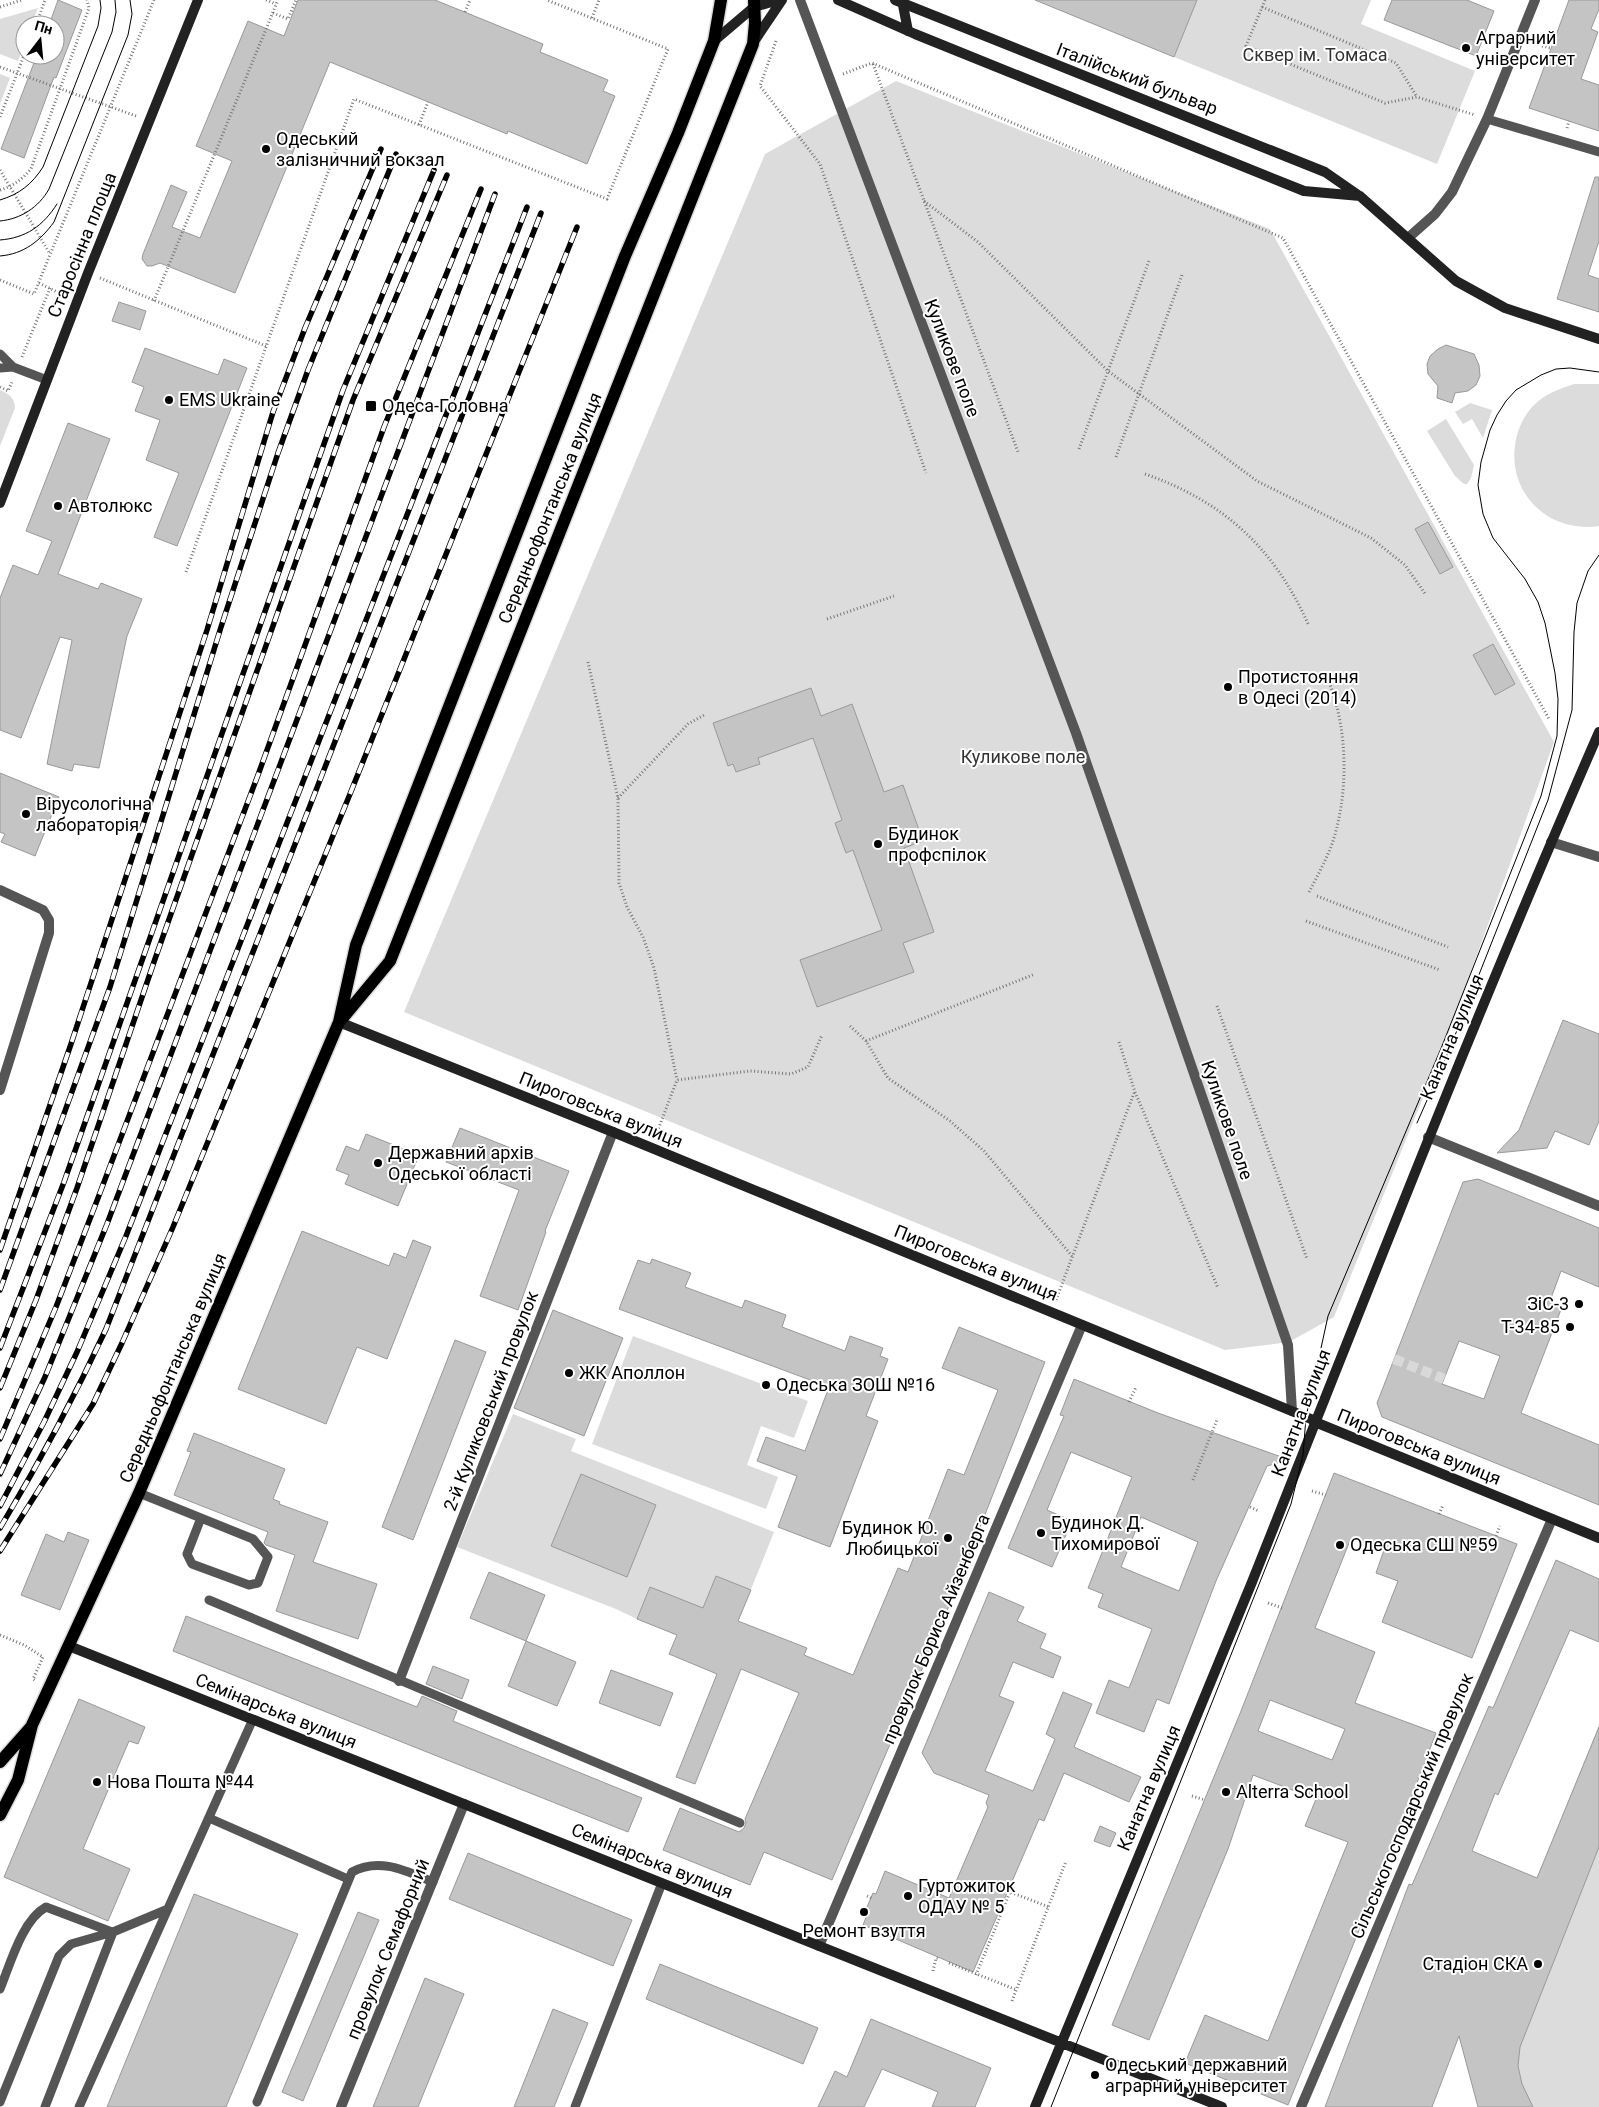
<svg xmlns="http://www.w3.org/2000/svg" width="1599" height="2107" viewBox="0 0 1599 2107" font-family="Roboto,sans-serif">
	<rect width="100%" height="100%" fill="#fff"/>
	<path fill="#dcdcdc" d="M1197 0H1371L1361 24 1475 71 1437 164 1174 57Z
		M38 8 31 25H25V42L18 61 0 54V19Z
		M0 74 10 78 0 104Z
		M896 81 1270 229 1554 742 1444 1046 1334 1317 1289 1342 1225 1350 404 1012 765 154Z
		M1574 384H1599V526C1545 534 1503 488 1517 435 1520 424 1526 413 1534 405 1545 394 1559 389 1574 384Z
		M0 390C9 394 15 398 15 408L0 446Z
		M1470 403 1492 410 1483 438 1472 419 1463 424 1455 412Z
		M1446 419 1474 465 1471 478 1467 484H1464L1455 476 1427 431Z
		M633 1336 808 1401 794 1438 761 1426 747 1465 778 1477 766 1509 592 1444Z
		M513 1414 576 1439 571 1451 774 1532 725 1654 637 1619 616 1609 457 1547Z
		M1599 1725V2107H1478L1468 2068 1469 2045Z"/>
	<path fill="#c4c4c4" stroke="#999" fill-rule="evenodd" d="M58 0 82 10 56 78 54 77 24 158 1 149 37 55H55V25H49Z
		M298 0H435L543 44 540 52 608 80 603 91 615 96 587 164 508 131 507 134 330 62 235 293 160 263 152 266H147L142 259 143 254 171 185 187 192 172 227 200 238 232 161 196 146 248 21 284 36Z
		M1035 0H1197L1174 57Z
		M1392 0H1467L1494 11 1476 56 1384 20Z
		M1569 0H1599V9L1591 29 1598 32 1581 79 1599 85V131L1529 108Z
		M1595 177H1599V241L1588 275 1599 279V312L1557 299Z
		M119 302 146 311 140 330 112 321Z
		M1446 345 1474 354 1479 365 1480 376 1476 385 1468 391 1455 393 1452 403 1437 398 1438 386 1428 374 1427 364 1430 356 1438 349Z
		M145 348 218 375 224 359 247 368 177 546 154 537 179 473 146 460 160 420 135 411 144 387 132 382Z
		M68 423 110 439 58 574 98 589 101 583 142 599 127 636 99 768 74 764 72 771 47 764 72 640 60 637 21 738 0 730V598L13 565 38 575 52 541 26 531Z
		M1428 522 1453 567 1440 574 1415 529Z
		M1493 644 1515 684 1495 695 1473 655Z
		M811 688 821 716 852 704 884 792 903 785 923 841 904 848 934 932 903 943 914 972 817 1007 800 960 882 930 853 850 846 853 835 823 842 820 813 738 758 758 760 764 736 772 733 764 728 766 713 723Z
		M0 773 59 797 35 856 1 842 5 834 0 832Z
		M1563 1020 1599 1034V1121L1589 1145 1555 1131 1547 1148 1497 1153 1519 1130Z
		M460 1128 569 1171 545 1231 546 1232 518 1310 480 1296 519 1190 446 1162Z
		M366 1134 419 1155 398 1206 345 1184 349 1175 336 1170 346 1146 359 1151Z
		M1478 1179 1599 1228V1287L1561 1271 1550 1301 1562 1307 1521 1413 1599 1445V1505L1382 1417 1377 1403 1463 1182ZM1459 1341 1500 1356 1484 1399 1442 1384Z
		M302 1231 389 1266 394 1253 406 1258 413 1240 431 1247 387 1359 357 1347 326 1424 238 1389Z
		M652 1259 691 1273 685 1287 742 1308 745 1300 786 1315 782 1327 845 1351 850 1336 883 1348 880 1356 888 1359 866 1416 878 1421 830 1547 778 1527 797 1476 757 1461 766 1437 805 1451 829 1387 619 1309 638 1260 650 1264Z
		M553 1310 623 1338 584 1436 514 1408Z
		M959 1327 1045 1362 949 1606 832 1880 764 1852 750 1885 663 1850 680 1808 739 1832 744 1828 746 1823 745 1819 799 1693 741 1669 695 1784 676 1777 717 1674 669 1654 677 1635 637 1619 650 1587 703 1608 716 1576 751 1590 738 1621 807 1648 804 1655 853 1675 898 1568 908 1572 948 1469 964 1475 998 1390 942 1368Z
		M455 1340 486 1352 413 1540 382 1527Z
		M1074 1379 1158 1413 1290 1460 1267 1466 1216 1581 1169 1704 1157 1699 1144 1732 1096 1713 1109 1680 1129 1688 1152 1629 1098 1607 1103 1594 1088 1588 1132 1477 1071 1452 1047 1510 1072 1521 1052 1567 1008 1548 1064 1416 1060 1415ZM1141 1517 1198 1542 1179 1591 1121 1567Z
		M194 1433 285 1469 273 1499 280 1502 279 1504 328 1522 313 1562 377 1584 358 1639 276 1611 295 1555 266 1545 264 1543 268 1532 174 1495 191 1452 187 1451Z
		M1334 1473 1517 1544 1472 1658 1382 1622 1398 1581 1376 1573 1384 1550 1351 1538 1315 1628 1375 1652 1355 1703 1436 1733 1388 1859 1288 2105 1185 2063 1205 2015 1268 2041 1348 1842 1305 1826 1316 1799 1253 1775 1228 1849 1149 2040 1112 2025 1241 1711ZM1270 1700 1345 1729 1332 1760 1258 1731Z
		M581 1474 656 1505 627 1577 551 1546Z
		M68 1532 89 1540 60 1610 21 1595 46 1534 64 1542Z
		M1556 1560 1599 1579V1642L1570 1630 1498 1795 1495 1793 1472 1851 1537 1878 1599 1727V1847L1520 2047 1518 2066 1522 2084 1533 2107H1478L1459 2036 1432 2107H1325L1409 1884 1412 1885 1489 1706 1493 1708Z
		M489 1572 545 1595 526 1641 470 1618Z
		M989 1592 1024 1607 1017 1621 1046 1634 1040 1648 1061 1657 1053 1678 1013 1662 999 1696 1014 1702 985 1771 1033 1791 1055 1739 1046 1734 1063 1692 1092 1704 1074 1747 1141 1777 1129 1802 1064 1773 1044 1821 1039 1819 973 1972 863 1925 867 1915 864 1914 873 1893 876 1894 885 1871 949 1898 988 1807 986 1803 989 1795 934 1773 922 1753Z
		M186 1616 417 1707 422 1696 457 1711 453 1721 642 1798 628 1832 173 1651Z
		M526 1641 576 1662 557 1706 508 1686Z
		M433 1666 469 1680 462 1699 426 1684Z
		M611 1670 673 1693 660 1726 599 1703Z
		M79 1699 145 1727 138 1744 129 1741 83 1849 130 1869 108 1921 4 1877Z
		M1100 1826 1116 1833 1110 1847 1094 1841Z
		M468 1853 632 1920 613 1966 449 1899Z
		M194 1894 298 1934 226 2107H107Z
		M358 1912 379 1920 303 2101 282 2092Z
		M660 1964 818 2028 803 2064 646 1999Z
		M425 1978 464 1994 418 2107H373Z
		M553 2009 588 2023 554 2107H514Z
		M871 2019 991 2068 975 2107H932L938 2092 882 2069 864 2107H818L835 2071 847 2077Z"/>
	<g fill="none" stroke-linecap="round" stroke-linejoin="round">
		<path stroke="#d9d9d9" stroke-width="10" stroke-dasharray="10 5" stroke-linecap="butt" d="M1394 1359 1444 1379"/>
		<defs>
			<path id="primary" d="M341 1020 390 961 753 44 755 23 754 0
				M0 1762 31 1727
				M0 1815 18 1780 32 1725 139 1493 339 1022 356 945 625 256 678 133 714 41 721 0"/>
		</defs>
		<use href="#primary" stroke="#dbdbdb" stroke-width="15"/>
		<path stroke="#777" stroke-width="3" stroke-dasharray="1 2.5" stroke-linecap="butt" d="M266 0 276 4
			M1265 0 1246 46 1385 103 1417 97 1475 115
			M0 7 22 0
			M1262 7 1396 63 1417 97
			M465 12 470 0
			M273 13 288 19 296 0
			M592 18 599 0
			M36 25 45 0
			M776 41 760 86 820 164 926 473
			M1542 46 1550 48
			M873 64 1018 452
			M0 67 136 116
			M843 74 872 63 1283 238 1549 719
			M0 117 25 53
			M419 125 428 102
			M1567 128 1569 121
			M0 170 50 254
			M0 190C14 186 22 179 31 169L89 8 87 0
			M924 201 978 242 1108 371 1257 481 1371 538 1405 565 1426 595
			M100 278 266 346
			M0 280 34 294 154 0
			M39 283 65 296
			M154 301 278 0
			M22 357 50 288
			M0 387 8 391 12 382
			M1079 449 1149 261
			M1116 457 1182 275
			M1145 474C1225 502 1275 549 1309 626
			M186 572 354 99 607 199 668 49 547 0
			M827 619 894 596
			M588 662 618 798 619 883 627 907 643 937 654 968 677 1080
			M618 798 688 724 706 714
			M1309 892C1317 877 1326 860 1332 844 1349 794 1348 730 1329 682
			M1317 896 1448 947
			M1306 921 1440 970
			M1217 1006 1307 1259
			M850 1026 866 1041 888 1078 950 1121 984 1151 1072 1256
			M866 1041 1035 974
			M1119 1042 1135 1092 1218 1288
			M656 1135 677 1080 750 1071 791 1074 808 1067 822 1035
			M1056 1300 1134 1093
			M1129 1402 1136 1387
			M1193 1480 1217 1420
			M1312 1491 1326 1495
			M1250 1507 1259 1511
			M1439 1514 1443 1505
			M1496 1536 1500 1526
			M1268 1603 1282 1608
			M0 1635 24 1645 43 1657 33 1679 36 1681
			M1192 1796 1205 1800
			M867 1896 871 1898
			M949 1963 1017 1990
			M933 1971 936 1958 940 1959
			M976 1975 1010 1892 1049 1907
			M1012 2001 1066 1861
			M1115 2089 1118 2080"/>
		<path stroke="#555" stroke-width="9" d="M1487 119 1599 152
			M0 354 13 367 47 380
			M0 368 13 367
			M139 1493 253 1539 268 1557 258 1583 249 1585 192 1564 187 1554 201 1518
			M209 1600 740 1823
			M209 1818 348 1879
			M0 1989C10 1965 22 1920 46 1907L112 1932
			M0 2102 59 1956 71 1944 113 1932 168 1909
			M257 2102 352 1872C380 1857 406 1871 433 1882
			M45 2107 113 1932
			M79 2107 253 1719
			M575 2107 662 1883"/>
		<path stroke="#555" stroke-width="10" d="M800 0 1076 733 1288 1345 1292 1411
			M1408 238 1435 214 1452 192 1487 119 1535 0
			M1551 842 1599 857
			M0 890 43 910 49 920V933L0 1090
			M1428 1137 1599 1206
			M399 1681 613 1132
			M819 1946 1082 1325
			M341 2107 464 1804
			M1301 2107 1552 1519"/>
		<path stroke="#222" stroke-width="10" d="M838 0 915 34 1304 191 1360 196
			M895 0 1325 172 1361 197 1456 281 1505 308 1599 339
			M902 0 908 31
			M714 41 754 7 778 0
			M753 43 782 0
			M0 503 88 273 198 0
			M339 1022 613 1132 1311 1419 1315 1422 1599 1538
			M69 1646 1222 2107
			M1035 2107C1107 1932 1181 1758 1252 1582 1365 1298 1476 1013 1599 732"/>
		<use href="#primary" stroke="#000" stroke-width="12"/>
		<path stroke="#000" stroke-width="1" d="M0 200C20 194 32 184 43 167L98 26 101 8 100 0
			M0 221C21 219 39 207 49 189L112 32 116 12 115 0
			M0 240C26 238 43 226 57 204
			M0 256C24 254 40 241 54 222L128 35 132 14 130 0
			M1417 1123 1450 1048 1548 800 1572 710 1574 632 1577 603 1588 571 1599 555
			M1051 2107 1291 1504 1303 1455 1306 1417 1328 1316 1442 1046 1541 796 1557 736 1558 699 1555 673 1545 623 1538 602 1525 579 1493 538 1483 514 1478 485 1481 462 1490 430 1497 415 1506 401 1516 390 1541 375 1556 369 1570 368 1599 372"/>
		<defs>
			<path id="rail" d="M0 1250 71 1044 207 630 273 412 305 328 381 149
				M0 1290 110 987 221 627 278 453 308 370 396 154
				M0 1348 64 1182 343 390 434 170
				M0 1388 36 1300 77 1188 155 959 353 400 447 175
				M0 1439 56 1307 98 1198 258 775 384 427 481 189
				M0 1474 45 1377 107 1224 495 194
				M0 1506 44 1422 77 1352 126 1236 527 207
				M0 1528C39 1463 74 1398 106 1329L541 213
				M0 1551 93 1404 122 1343 173 1227 350 794 577 227"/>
		</defs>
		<use href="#rail" stroke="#000" stroke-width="5.5"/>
		<use href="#rail" stroke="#fff" stroke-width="4" stroke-dasharray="11" stroke-linecap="butt"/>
	</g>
	<g fill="#000" stroke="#fff" stroke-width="2">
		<circle cx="1466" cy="48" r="5"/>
		<circle cx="266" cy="149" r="5"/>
		<circle cx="169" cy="400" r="5"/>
		<rect x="365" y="400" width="12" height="12" rx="2.5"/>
		<circle cx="58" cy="506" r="5"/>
		<circle cx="1228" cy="687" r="5"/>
		<circle cx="26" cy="814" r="5"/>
		<circle cx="878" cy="844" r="5"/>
		<circle cx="378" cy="1163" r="5"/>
		<circle cx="1579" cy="1304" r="5"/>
		<circle cx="1570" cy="1327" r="5"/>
		<circle cx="569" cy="1373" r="5"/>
		<circle cx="766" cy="1385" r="5"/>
		<circle cx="1041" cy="1533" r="5"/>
		<circle cx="948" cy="1538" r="5"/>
		<circle cx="1340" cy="1545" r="5"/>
		<circle cx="97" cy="1782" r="5"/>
		<circle cx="1226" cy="1792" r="5"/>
		<circle cx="908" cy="1896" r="5"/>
		<circle cx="864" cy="1912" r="5"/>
		<circle cx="1538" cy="1964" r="5"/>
		<circle cx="1095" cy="2075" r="5"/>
	</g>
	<g text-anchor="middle" stroke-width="4" stroke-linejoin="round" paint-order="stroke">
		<g font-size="18" fill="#000" stroke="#fff" text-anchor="start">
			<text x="1476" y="44">Аграрний<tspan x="1476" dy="21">університет</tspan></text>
			<text x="276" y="145">Одеський<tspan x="276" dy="21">залізничний вокзал</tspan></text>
			<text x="179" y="406">EMS Ukraine</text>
			<text x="382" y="412">Одеса-Головна</text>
			<text x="68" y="512">Автолюкс</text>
			<text x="1238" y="683">Протистояння<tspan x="1238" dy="21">в Одесі (2014)</tspan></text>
			<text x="36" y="810">Вірусологічна<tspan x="36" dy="21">лабораторія</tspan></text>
			<text x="888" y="840">Будинок<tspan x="888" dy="21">профспілок</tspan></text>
			<text x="388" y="1159">Державний архів<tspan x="388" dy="21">Одеської області</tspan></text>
			<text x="1569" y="1310" text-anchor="end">ЗіС-3</text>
			<text x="1560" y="1333" text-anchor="end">Т-34-85</text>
			<text x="579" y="1379">ЖК Аполлон</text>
			<text x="776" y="1391">Одеська ЗОШ №16</text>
			<text x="1051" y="1529">Будинок Д.<tspan x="1051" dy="21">Тихомирової</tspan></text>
			<text x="938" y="1534" text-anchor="end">Будинок Ю.<tspan x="938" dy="21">Любицької</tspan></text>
			<text x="1350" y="1551">Одеська CШ №59</text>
			<text x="107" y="1788">Нова Пошта №44</text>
			<text x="1236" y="1798">Alterra School</text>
			<text x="918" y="1892">Гуртожиток<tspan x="918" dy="21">ОДАУ № 5</tspan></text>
			<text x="864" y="1937" text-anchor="middle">Ремонт взуття</text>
			<text x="1528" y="1970" text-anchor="end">Стадіон СКА</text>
			<text x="1105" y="2071">Одеський державний<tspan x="1105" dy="21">аграрний університет</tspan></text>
		</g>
		<g font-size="18" fill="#333" stroke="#fff">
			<text x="1315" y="61">Сквер ім. Томаса</text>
			<text x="1023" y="763">Куликове поле</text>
		</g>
		<g font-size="18" fill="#000" stroke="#fff">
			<text transform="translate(1137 79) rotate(21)" y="6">Італійський бульвар</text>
			<text transform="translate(82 245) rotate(-68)" y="6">Старосінна площа</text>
			<text transform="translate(952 358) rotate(69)" y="6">Куликове поле</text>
			<text transform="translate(550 508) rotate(-68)" y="6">Середньофонтанська вулиця</text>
			<text transform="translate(1452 1037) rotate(-67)" y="6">Канатна вулиця</text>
			<text transform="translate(601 1110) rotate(22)" y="6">Пироговська вулиця</text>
			<text transform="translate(1227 1120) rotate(71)" y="6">Куликове поле</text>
			<text transform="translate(976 1263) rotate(22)" y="6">Пироговська вулиця</text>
			<text transform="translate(173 1368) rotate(-67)" y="6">Середньофонтанська вулиця</text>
			<text transform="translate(491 1401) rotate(-69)" y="6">2-й Куликовський провулок</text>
			<text transform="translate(1301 1413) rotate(-69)" y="6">Канатна вулиця</text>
			<text transform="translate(1419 1447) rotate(22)" y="6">Пироговська вулиця</text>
			<text transform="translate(936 1629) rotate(-67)" y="6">провулок Бориса Айзенберга</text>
			<text transform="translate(276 1711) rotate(22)" y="6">Семінарська вулиця</text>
			<text transform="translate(1149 1788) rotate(-67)" y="6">Канатна вулиця</text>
			<text transform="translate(1412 1806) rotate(-67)" y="6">Сільськогосподарський провулок</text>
			<text transform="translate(652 1861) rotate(22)" y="6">Семінарська вулиця</text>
			<text transform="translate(388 1949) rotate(-68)" y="6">провулок Семафорний</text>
		</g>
	</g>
	<g transform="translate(40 40) rotate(16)"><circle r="24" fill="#ffffff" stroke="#999999"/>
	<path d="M0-4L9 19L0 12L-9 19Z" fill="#000000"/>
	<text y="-8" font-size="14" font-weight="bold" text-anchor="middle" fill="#000000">Пн</text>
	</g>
</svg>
